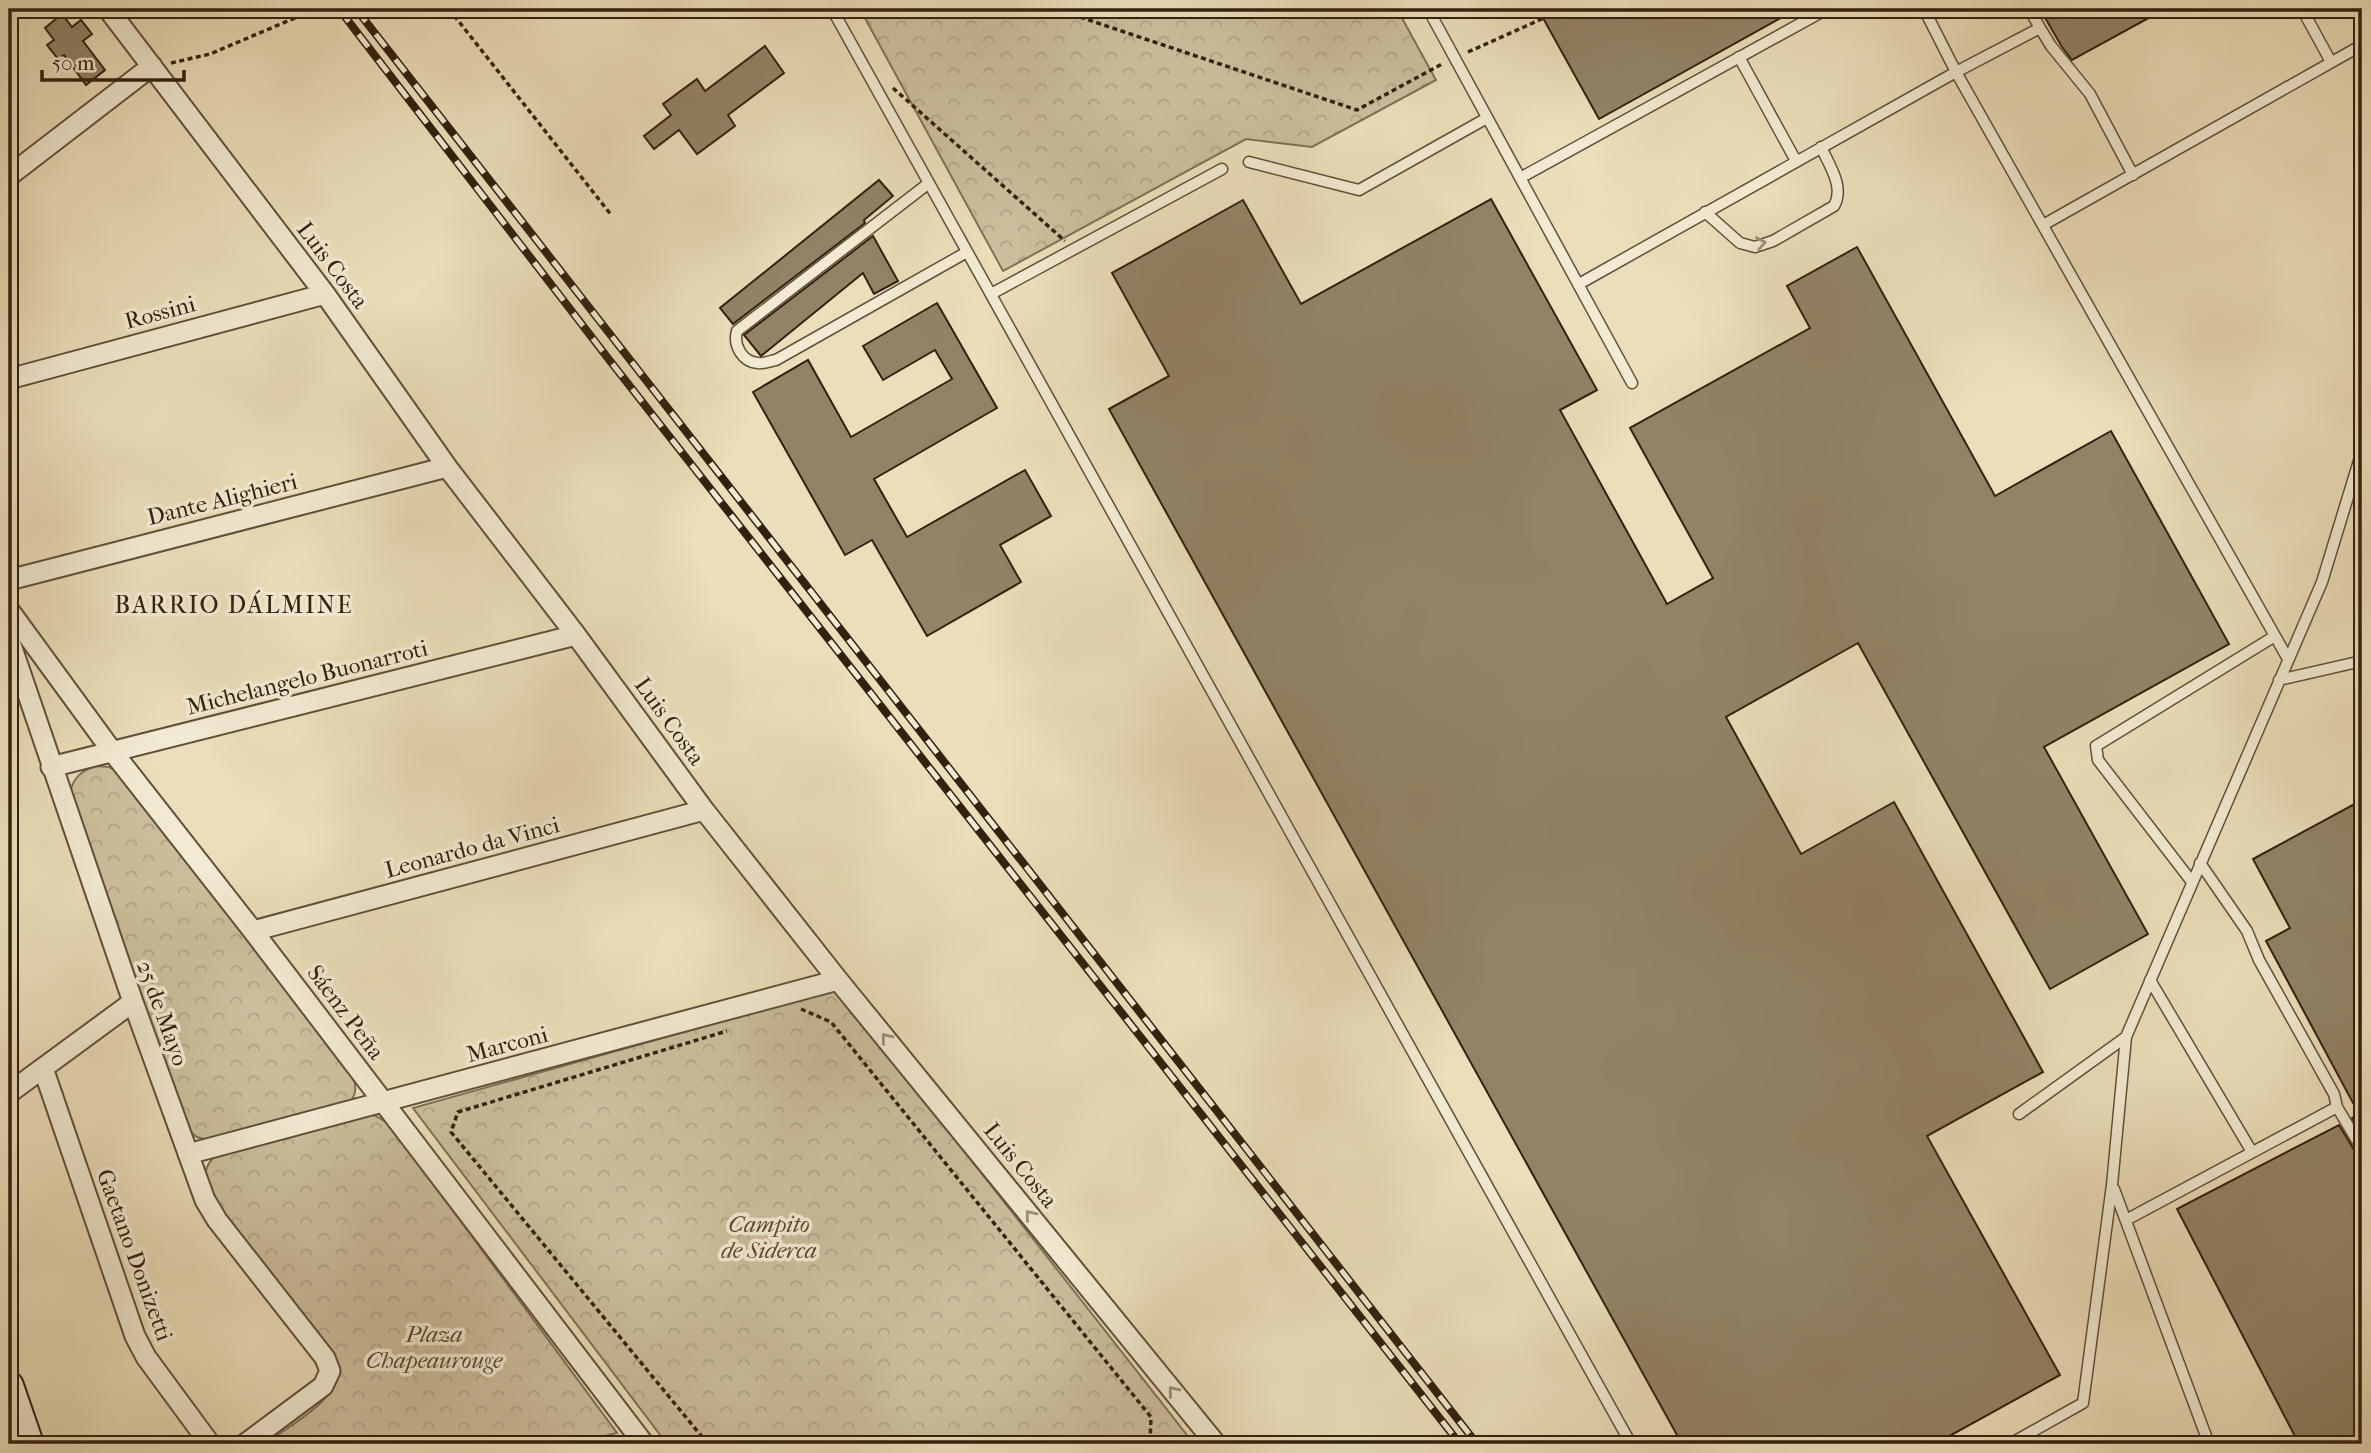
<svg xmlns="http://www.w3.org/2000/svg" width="2371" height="1453" viewBox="0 0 2371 1453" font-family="'IM FELL French Canon',serif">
	<defs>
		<pattern id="park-crowns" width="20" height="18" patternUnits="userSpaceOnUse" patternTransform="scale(1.75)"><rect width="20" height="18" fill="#ccbe9d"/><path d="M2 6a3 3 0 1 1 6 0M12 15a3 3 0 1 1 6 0" fill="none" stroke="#b0a386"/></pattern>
	</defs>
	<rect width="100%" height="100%" fill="#ebdeba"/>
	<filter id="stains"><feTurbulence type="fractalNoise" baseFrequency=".00286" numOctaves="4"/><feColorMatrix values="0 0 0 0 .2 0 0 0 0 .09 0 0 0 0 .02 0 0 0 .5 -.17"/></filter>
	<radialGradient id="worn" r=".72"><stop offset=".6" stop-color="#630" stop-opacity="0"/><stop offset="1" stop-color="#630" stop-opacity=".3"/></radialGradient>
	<path fill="url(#park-crowns)" stroke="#7f7056" stroke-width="2" d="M860 9H1397L1436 80 1312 147 1246 139 1003 271Z
		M96 766 109 767 119 772 353 1077C357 1088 356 1096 348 1104L211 1139C199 1140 195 1137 187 1128L70 792C74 777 82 770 96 766Z
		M837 989 1194 1444H667L413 1108Z
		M362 1113 376 1116 389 1124 617 1433 572 1444H264C285 1429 342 1398 338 1369 338 1364 334 1358 332 1353L213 1198C206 1182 200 1173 213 1158Z"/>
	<path fill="#928367" stroke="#32210e" stroke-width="2" d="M1538 9H1797L1599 119Z
		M2040 9H2165L2072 60 2062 47Z
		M62 14 72 27 81 20 92 34 83 41 105 70 86 85 64 55 58 59 47 45 54 40 45 28Z
		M765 46 784 73 728 115 735 126 697 154 679 130 654 149 644 136 671 115 663 104 697 79 705 91Z
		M879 180 893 196 864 220 865 223 733 324 720 308Z
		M1491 199 1597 390 1560 410 1667 604 1713 578 1630 428 1810 328 1787 286 1857 247 1995 496 2111 431 2229 644 2044 747 2148 934 2050 989 1858 643 1726 717 1801 854 1894 802 2043 1072 1927 1136 2060 1375 1935 1444H1682L1109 409 1169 376 1112 273 1243 200 1301 304Z
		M873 236 898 281 874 294 863 273 761 356 744 335Z
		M937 303 997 408 874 479 907 537 1025 470 1051 516 1000 545 1021 582 927 636 872 540 845 555 753 392 808 360 851 437 952 379 935 350 883 380 863 346Z
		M2362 800V1135L2352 1118 2359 1114 2266 941 2290 928 2253 859Z
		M2339 1125 2356 1153 2362 1156V1444H2299L2177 1209Z"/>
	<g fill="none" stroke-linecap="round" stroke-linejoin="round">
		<defs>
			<path id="lane" d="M832 9 1631 1444
				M1428 9 1632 383
				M1924 9 1956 72 2288 659
				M2029 9 2040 28
				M2302 9 2331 62
				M1739 57 1796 161
				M1249 162 1359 190 1487 118
				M1520 178 1827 9
				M929 183 737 331C733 345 742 362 758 363 763 364 770 361 776 360L967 252
				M1705 212 1740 243 1755 247 1773 241 1834 206C1845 187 1829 165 1821 147
				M2043 225 2362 45
				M1579 284 1956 72 2040 28 2051 46 2090 94 2133 175
				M991 294 1222 169
				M2279 680 2362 661
				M2200 863 2247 931 2259 960 2334 1094 2337 1107 2362 1149
				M2192 882 2098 760 2096 746 2275 636
				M2150 980 2252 1152
				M2019 1114 2126 1037
				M2114 1189 2209 1444
				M2126 1220 2337 1107
				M2010 1444 2083 1403 2112 1185 2126 1037 2322 582 2362 451"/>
			<path id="street" d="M108 9 325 294 447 467 576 635 704 810 838 980 1216 1444
				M9 176 152 66
				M9 379 325 294
				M9 580 447 467
				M9 610 112 751 253 931 644 1444
				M9 639 133 1002 205 1200 217 1220 325 1358 330 1371 323 1386 245 1444
				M51 767 576 635
				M253 931 704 810
				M43 1068 135 1336 146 1357 210 1444
				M9 1093 133 1002
				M188 1154 838 980"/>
			<path id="secondary" d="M9 1386 29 1444"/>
		</defs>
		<use href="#lane" stroke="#605039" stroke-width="13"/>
		<use href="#street" stroke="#605039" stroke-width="23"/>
		<use href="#secondary" stroke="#32210e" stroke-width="32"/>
		<path stroke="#32210e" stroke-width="3.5" stroke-dasharray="5 3.5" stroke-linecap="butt" d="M449 9 612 216
			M1056 9 1357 110 1442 64
			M1468 52 1544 18
			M171 63 210 54 316 9
			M893 88 1065 241
			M801 1009 831 1022 1151 1417 1150 1444
			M708 1444 451 1132 458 1112 727 1031"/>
		<use href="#lane" stroke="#f2ead2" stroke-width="10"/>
		<use href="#street" stroke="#f2ead2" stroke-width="19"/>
		<use href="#secondary" stroke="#f2ead2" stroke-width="28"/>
		<defs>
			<path id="rail" d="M339 9 607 357 1460 1444
				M356 9 1477 1444"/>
		</defs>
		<use href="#rail" stroke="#32210e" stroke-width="8"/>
		<use href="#rail" stroke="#f2ead2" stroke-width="5" stroke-dasharray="16" stroke-linecap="butt"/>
	</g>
	<defs><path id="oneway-chevron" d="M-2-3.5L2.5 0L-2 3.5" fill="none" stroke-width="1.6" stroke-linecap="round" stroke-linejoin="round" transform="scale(1.75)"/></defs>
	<g stroke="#9c907a">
		<use href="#oneway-chevron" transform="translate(1761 243) rotate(-11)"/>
		<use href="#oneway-chevron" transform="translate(886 1038) rotate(-129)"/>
		<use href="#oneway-chevron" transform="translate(1030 1215) rotate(-129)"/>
		<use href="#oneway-chevron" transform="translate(1173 1391) rotate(-129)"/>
	</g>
	<g text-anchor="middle" stroke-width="7" stroke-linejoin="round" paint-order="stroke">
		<g font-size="23" fill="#32210e" stroke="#f2ead2">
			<text transform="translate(333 265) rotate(53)" y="8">Luis Costa</text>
			<text transform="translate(160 312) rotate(-15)" y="8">Rossini</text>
			<text transform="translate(222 499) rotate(-14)" y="8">Dante Alighieri</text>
			<text transform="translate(307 677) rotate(-14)" y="8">Michelangelo Buonarroti</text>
			<text transform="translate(670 721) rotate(54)" y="8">Luis Costa</text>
			<text transform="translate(472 847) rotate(-15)" y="8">Leonardo da Vinci</text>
			<text transform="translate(346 1012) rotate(53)" y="8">Sáenz Peña</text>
			<text transform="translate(163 1013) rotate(70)" y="8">25 de Mayo</text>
			<text transform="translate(507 1044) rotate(-15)" y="8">Marconi</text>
			<text transform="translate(1021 1165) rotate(51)" y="8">Luis Costa</text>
			<text transform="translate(135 1255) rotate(70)" y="8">Gaetano Donizetti</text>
		</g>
		<g font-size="23" font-style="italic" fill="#584832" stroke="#f2ead2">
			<text x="769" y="1232">Campito<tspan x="769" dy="26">de Siderca</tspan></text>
			<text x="434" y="1342">Plaza<tspan x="434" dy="26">Chapeaurouge</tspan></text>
		</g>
		<g font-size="24" letter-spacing="2" fill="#32210e" stroke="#f2ead2">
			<text x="234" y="613">BARRIO DÁLMINE</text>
		</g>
	</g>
	<rect width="2371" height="1453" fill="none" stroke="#ebdeba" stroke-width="35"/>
	<rect x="10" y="10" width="2350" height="1432" fill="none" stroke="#32210e" stroke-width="3.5"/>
	<rect x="18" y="18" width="2336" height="1418" fill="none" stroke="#32210e" stroke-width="2"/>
	<path d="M42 70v10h142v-10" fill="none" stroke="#32210e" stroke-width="3.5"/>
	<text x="52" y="70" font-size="21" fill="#32210e" stroke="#f2ead2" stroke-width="5" paint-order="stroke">50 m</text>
	<rect width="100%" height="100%" filter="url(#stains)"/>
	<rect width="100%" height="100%" fill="url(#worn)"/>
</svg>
